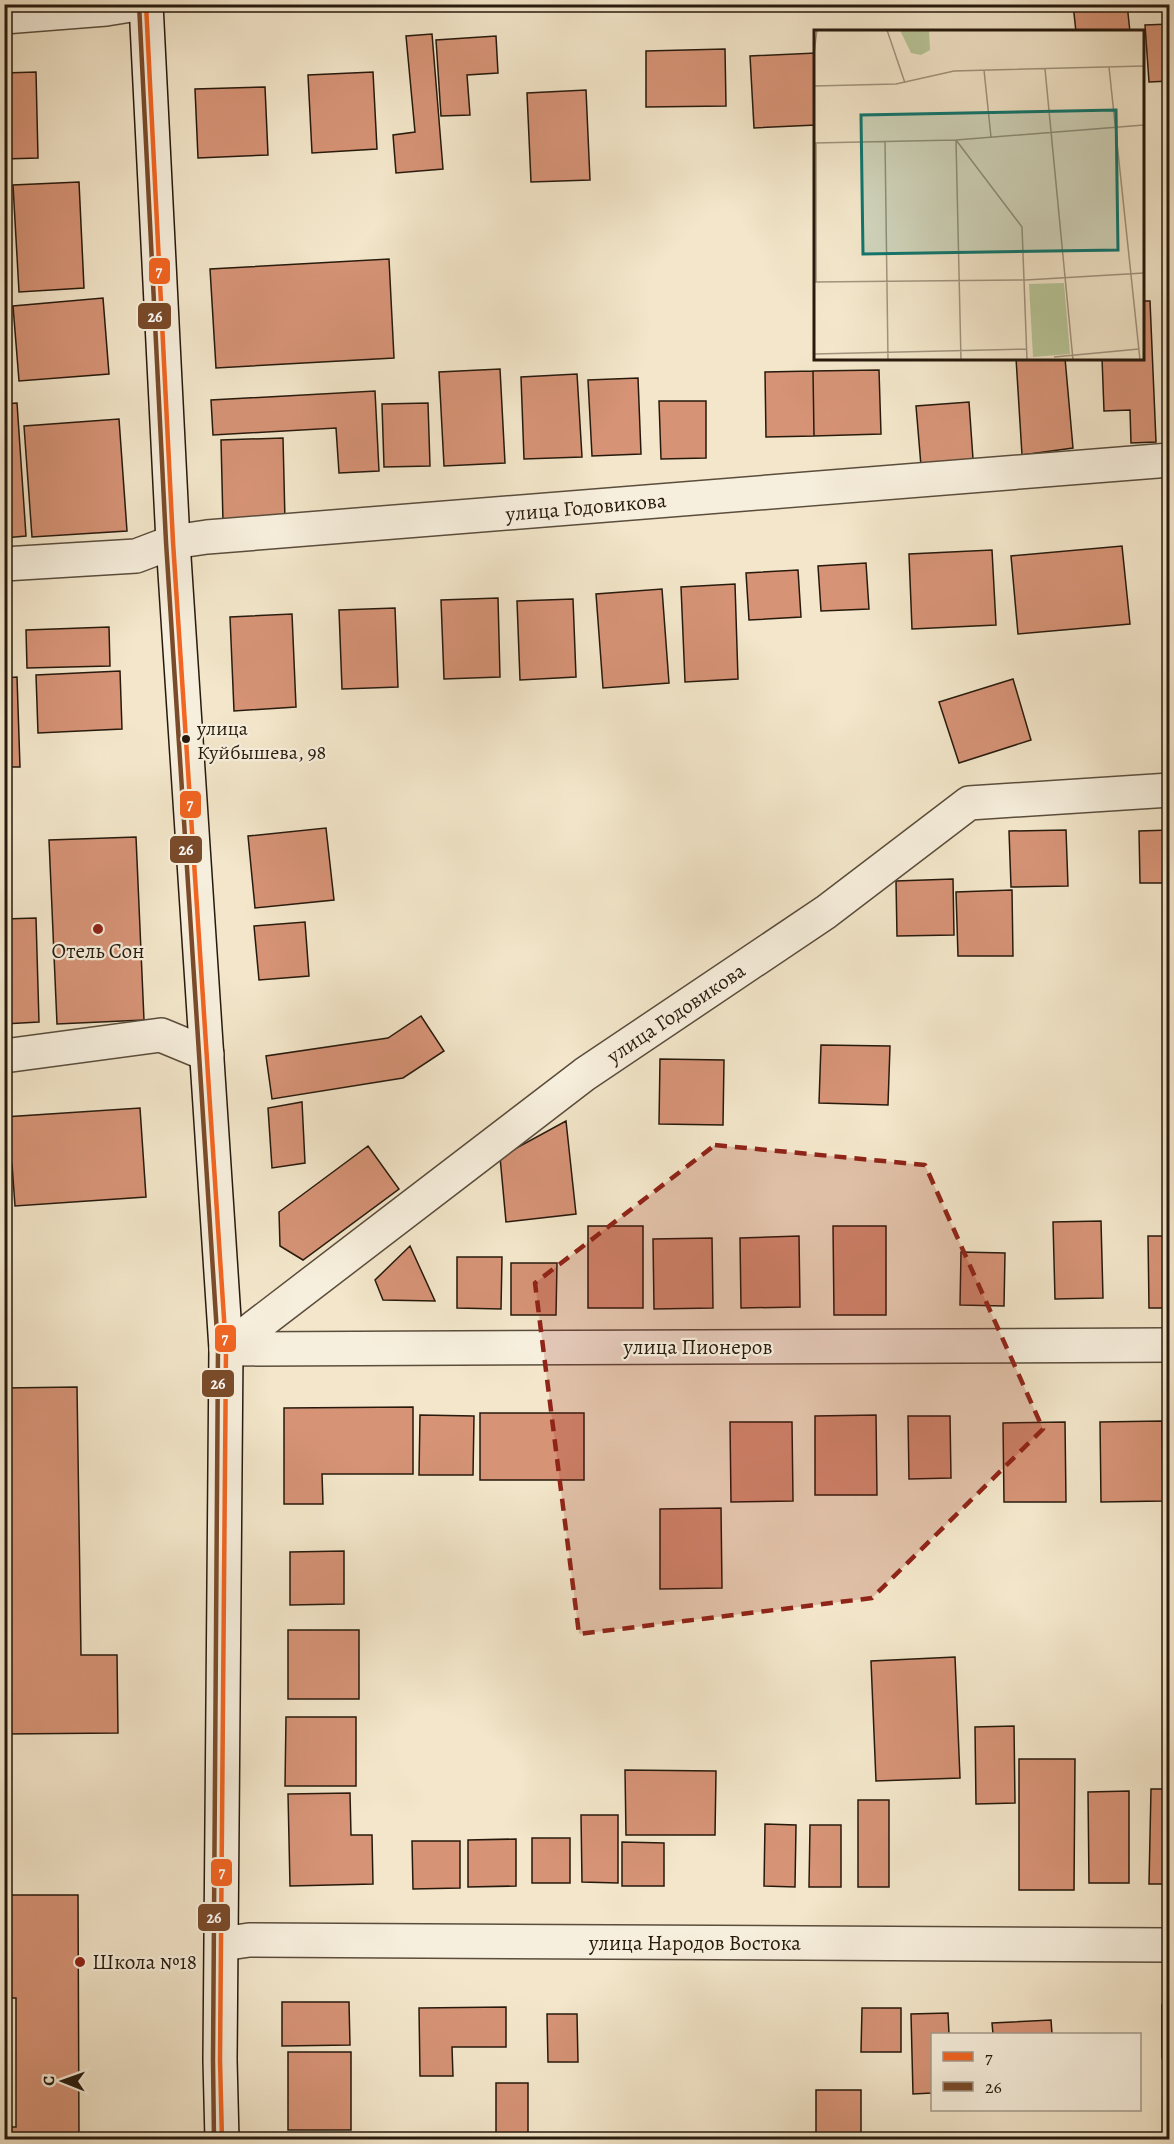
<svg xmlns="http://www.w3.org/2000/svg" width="1174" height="2144" viewBox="0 0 1174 2144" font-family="Alegreya,serif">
	<rect width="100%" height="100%" fill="#f3e6ca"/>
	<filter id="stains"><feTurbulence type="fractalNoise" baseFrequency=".00333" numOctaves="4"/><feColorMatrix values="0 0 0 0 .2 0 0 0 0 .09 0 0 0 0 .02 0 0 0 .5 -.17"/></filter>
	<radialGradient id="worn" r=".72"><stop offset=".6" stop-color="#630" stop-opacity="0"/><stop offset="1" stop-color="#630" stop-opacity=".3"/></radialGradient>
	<path fill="#d69376" stroke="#271a0d" stroke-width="1.5" d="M1073 4H1127L1130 32H1076Z
		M1170 24V81L1149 82 1145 25Z
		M432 34 443 169 396 173 393 135 415 132 406 36Z
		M496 36 498 73 467 75 470 115 441 116 436 40Z
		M725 49 726 106 646 107V51Z
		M816 53V125L754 128 750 56Z
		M36 72 38 158 4 159V73Z
		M373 72 377 149 312 153 308 75Z
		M265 87 268 155 198 158 195 89Z
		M586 90 590 180 531 182 527 93Z
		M79 182 84 288 19 292 13 185Z
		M389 259 394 358 216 368 210 269Z
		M103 298 109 374 19 381 13 306Z
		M1142 301H1150L1156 442 1131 443 1130 410 1104 411 1102 358H1142Z
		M1165 351H1170V404H1166Z
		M1016 358H1065L1073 448 1022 455Z
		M500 369 505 463 444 466 439 372Z
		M879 370 881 434 814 436 813 371Z
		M813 371 814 436 766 437 765 372Z
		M577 374 582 457 524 459 521 377Z
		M638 378 641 454 592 456 588 380Z
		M375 391 379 471 339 473 336 428 213 435 211 400Z
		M659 401H706V458L661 459Z
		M969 402 974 473 922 478 916 406Z
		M17 403 26 536 4 538V404Z
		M428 403 430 466 384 467 382 404Z
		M119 419 127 531 32 537 24 426Z
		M283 438 285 521 223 523 221 440Z
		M1122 546 1130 624 1018 634 1011 556Z
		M992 550 996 625 912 629 909 554Z
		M866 563 869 609 821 611 818 566Z
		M798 570 801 617 749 620 746 573Z
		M735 584 738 679 685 682 681 587Z
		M662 589 669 683 603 688 596 594Z
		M498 598 500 677 444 679 441 600Z
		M573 599 576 677 520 680 517 601Z
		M395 608 398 687 342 689 339 610Z
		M292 614 296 707 234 711 230 617Z
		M109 627 110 666 27 668 26 630Z
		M120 671 122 729 38 733 36 675Z
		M17 677 20 767H4V678Z
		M1013 679 1031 740 959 763 939 702Z
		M326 828 334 900 255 908 248 836Z
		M1066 830 1068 886 1011 887 1009 831Z
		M1170 830V883H1140L1139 831Z
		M136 837 144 1020 57 1024 49 840Z
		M953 879 954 935 897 936 896 881Z
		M1012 890 1013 956H958L956 892Z
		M36 918 39 1022 4 1024V919Z
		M305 922 309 976 259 980 254 926Z
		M421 1016 444 1051 403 1078 272 1099 266 1056 388 1038Z
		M821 1045 890 1046 888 1105 819 1103Z
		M660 1059 724 1060 723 1125 659 1124Z
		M302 1102 305 1163 272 1168 268 1108Z
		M140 1108 146 1197 15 1206 12 1164 4 1165V1117Z
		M566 1121 576 1214 506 1222 500 1157Z
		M368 1146 399 1189 303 1260 280 1246 279 1212Z
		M1101 1221 1103 1298 1055 1299 1053 1222Z
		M588 1226H643V1308H588Z
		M833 1226H886V1315H834Z
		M799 1236 800 1307 741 1308 740 1238Z
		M1148 1236H1170V1308H1149Z
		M712 1238 713 1308 654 1309 653 1239Z
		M410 1246 435 1301 383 1300 375 1280Z
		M961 1252 1005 1253 1004 1306 960 1305Z
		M457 1257H502L501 1309 457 1308Z
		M511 1263H557L556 1315H511Z
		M77 1387 81 1655H117L118 1733 4 1734V1388Z
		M413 1407V1474H322L323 1504H284V1408Z
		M480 1413H584V1480H480Z
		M420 1415 474 1416 473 1475H419Z
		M876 1415 877 1495H815V1416Z
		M908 1416H950L951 1478 909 1479Z
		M1162 1421 1163 1501 1101 1502 1100 1422Z
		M730 1422H792L793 1501 731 1502Z
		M1065 1422 1066 1502H1004L1003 1423Z
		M721 1508 722 1588 660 1589V1509Z
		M344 1551V1604L290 1605V1552Z
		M288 1630H359V1699H288Z
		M955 1657 960 1778 876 1781 871 1661Z
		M286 1717H356V1786H285Z
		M1014 1726 1015 1803 976 1804 975 1727Z
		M1019 1759H1075L1074 1890H1019Z
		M625 1770 716 1771 715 1835H626Z
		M1151 1789H1170V1884H1149Z
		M1129 1791V1883H1089L1088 1792Z
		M350 1793 351 1835H372L373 1884 290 1886 288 1794Z
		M858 1800H889V1887H858Z
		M581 1815H618V1883L582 1882Z
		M765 1824 796 1825 795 1887 764 1886Z
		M810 1825H841V1887H809Z
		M532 1838H570V1883H532Z
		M516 1839V1886L468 1887V1840Z
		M412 1841H460V1888L413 1889Z
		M622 1842 664 1843V1886H622Z
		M4 1895H78L79 2140H4V2127H16V1998H4Z
		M282 2002H349L350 2045 282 2046Z
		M1162 2005 1170 2006V2058H1162Z
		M506 2007V2047H452L453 2076H420L419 2008Z
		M862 2008H901V2052H861Z
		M948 2013 949 2034H932V2093L913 2094 911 2014Z
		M547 2014H577L578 2062H548Z
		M1051 2020 1052 2034H993L992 2023Z
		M288 2052H351V2130H288Z
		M496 2083H528V2140H496Z
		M816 2090H861V2140H816Z"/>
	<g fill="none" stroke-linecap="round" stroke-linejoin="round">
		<defs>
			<path id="street" d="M4 17 106 9 137 4
				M4 564 136 556 173 542 207 537 1170 460
				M4 1056 161 1035 207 1054
				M226 1349 585 1074 826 912 969 803 1170 790
				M226 1349 1170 1345
				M222 1944 249 1940 1170 1945"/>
			<path id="secondary" d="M146 4 173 542 226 1349 220 2060 222 2140"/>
		</defs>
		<use href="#street" stroke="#5a4d3c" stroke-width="36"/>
		<use href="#secondary" stroke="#271a0d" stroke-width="36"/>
		<use href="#street" stroke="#f7efdd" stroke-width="33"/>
		<use href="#secondary" stroke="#f7efdd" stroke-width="33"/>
		<defs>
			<path id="bus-1" d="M146 4 173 542 226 1349 220 2060 222 2140"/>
			<path id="bus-2" d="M139 4 166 542 218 1349 213 2060 214 2140"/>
		</defs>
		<use href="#bus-1" stroke="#f7efdd" stroke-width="9"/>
		<use href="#bus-2" stroke="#f7efdd" stroke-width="9"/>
		<use href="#bus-1" stroke="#f26522" stroke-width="4.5"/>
		<use href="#bus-2" stroke="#7a4b2a" stroke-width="4.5"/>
	</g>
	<path fill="#8f2418" fill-opacity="0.2" stroke="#8f2418" stroke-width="4.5" stroke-dasharray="12 8" stroke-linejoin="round" d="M715 1145 925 1165 1043 1429 872 1598 579 1634 535 1283Z"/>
	<circle fill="#271a0d" stroke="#f7efdd" stroke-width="2" cx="186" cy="739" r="5"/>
	<g fill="#8f2418" stroke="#f7efdd" stroke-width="2">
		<circle cx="98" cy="929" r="6"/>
		<circle cx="80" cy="1962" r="6"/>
	</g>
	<g text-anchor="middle" stroke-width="4.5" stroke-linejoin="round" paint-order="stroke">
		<g font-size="20" fill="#271a0d" stroke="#f7efdd" text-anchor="start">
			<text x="197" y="735">улица<tspan x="197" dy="24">Куйбышева, 98</tspan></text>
		</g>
		<g font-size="21" fill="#271a0d" stroke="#f7efdd">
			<text transform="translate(586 507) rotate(-5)" y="7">улица Годовикова</text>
			<text transform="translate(676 1013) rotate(-34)" y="7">улица Годовикова</text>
			<text x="698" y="1354">улица Пионеров</text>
			<text x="695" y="1950">улица Народов Востока</text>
		</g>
		<g font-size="21" fill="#271a0d" stroke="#f7efdd">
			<text x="98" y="958">Отель Сон</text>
			<text x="92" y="1969" text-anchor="start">Школа №18</text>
		</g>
	</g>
	<g transform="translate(814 30)">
		<rect width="330" height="330" fill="#f3e6ca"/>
		<path d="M250 253 256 324 219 327 215 254Z" fill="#b8c699"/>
		<path d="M86 0H115L116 20 107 25 97 23Z" fill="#b8c699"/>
		<path fill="none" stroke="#a1947e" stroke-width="1.5" d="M73 0 91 53M0 23 3 0M295 37 326 330M231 39 259 330M170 40 177 107M0 56 82 54 140 41 330 36M142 110 208 197 213 330M71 111 74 330M142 111 147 330M0 113 142 110 330 95M2 113V252M0 252 212 250 330 243M0 324 213 319M240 327 325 319"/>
		<path fill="#0f766e" fill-opacity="0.15" stroke="#0f766e" stroke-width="3" d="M302 80 304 220 49 224 47 85Z"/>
		<rect width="330" height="330" fill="none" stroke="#271a0d" stroke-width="3"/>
	</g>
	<g stroke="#f7efdd" stroke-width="2">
		<rect x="148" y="257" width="23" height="28" rx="6" fill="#f26522"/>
		<rect x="137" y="302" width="35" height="28" rx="6" fill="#7a4b2a"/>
		<rect x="179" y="790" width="23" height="29" rx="6" fill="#f26522"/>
		<rect x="169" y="835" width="34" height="29" rx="6" fill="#7a4b2a"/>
		<rect x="214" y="1324" width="23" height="29" rx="6" fill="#f26522"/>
		<rect x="201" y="1369" width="34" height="29" rx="6" fill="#7a4b2a"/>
		<rect x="210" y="1858" width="23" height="29" rx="6" fill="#f26522"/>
		<rect x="197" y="1903" width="34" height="29" rx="6" fill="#7a4b2a"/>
	</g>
	<g font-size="16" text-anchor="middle" font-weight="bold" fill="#fff">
		<text x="159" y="277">7</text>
		<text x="155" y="322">26</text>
		<text x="190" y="810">7</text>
		<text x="186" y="855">26</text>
		<text x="225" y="1344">7</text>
		<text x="218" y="1389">26</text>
		<text x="222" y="1878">7</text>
		<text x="214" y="1923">26</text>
	</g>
	<rect width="1174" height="2144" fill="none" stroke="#f3e6ca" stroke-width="24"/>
	<rect x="6" y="6" width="1162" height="2132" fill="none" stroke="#271a0d" stroke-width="3"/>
	<rect x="12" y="12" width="1150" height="2120" fill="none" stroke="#271a0d" stroke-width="1.5"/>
	<rect x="931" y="2033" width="210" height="78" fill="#f7efdd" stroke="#a49a8a" stroke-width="1.5"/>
	<rect x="943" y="2052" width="30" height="9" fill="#f26522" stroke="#a49a8a" stroke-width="1.5"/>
	<text x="985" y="2063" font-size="18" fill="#271a0d">7</text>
	<rect x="943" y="2082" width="30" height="9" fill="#7a4b2a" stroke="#a49a8a" stroke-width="1.5"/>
	<text x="985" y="2093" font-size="18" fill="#271a0d">26</text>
	<g transform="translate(63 2081) rotate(271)" stroke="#f7efdd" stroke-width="4.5" paint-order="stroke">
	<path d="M0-4.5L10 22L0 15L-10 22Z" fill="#271a0d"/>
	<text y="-9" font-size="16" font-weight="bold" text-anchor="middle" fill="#271a0d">С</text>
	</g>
	<rect width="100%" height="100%" filter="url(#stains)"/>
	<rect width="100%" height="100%" fill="url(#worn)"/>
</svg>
